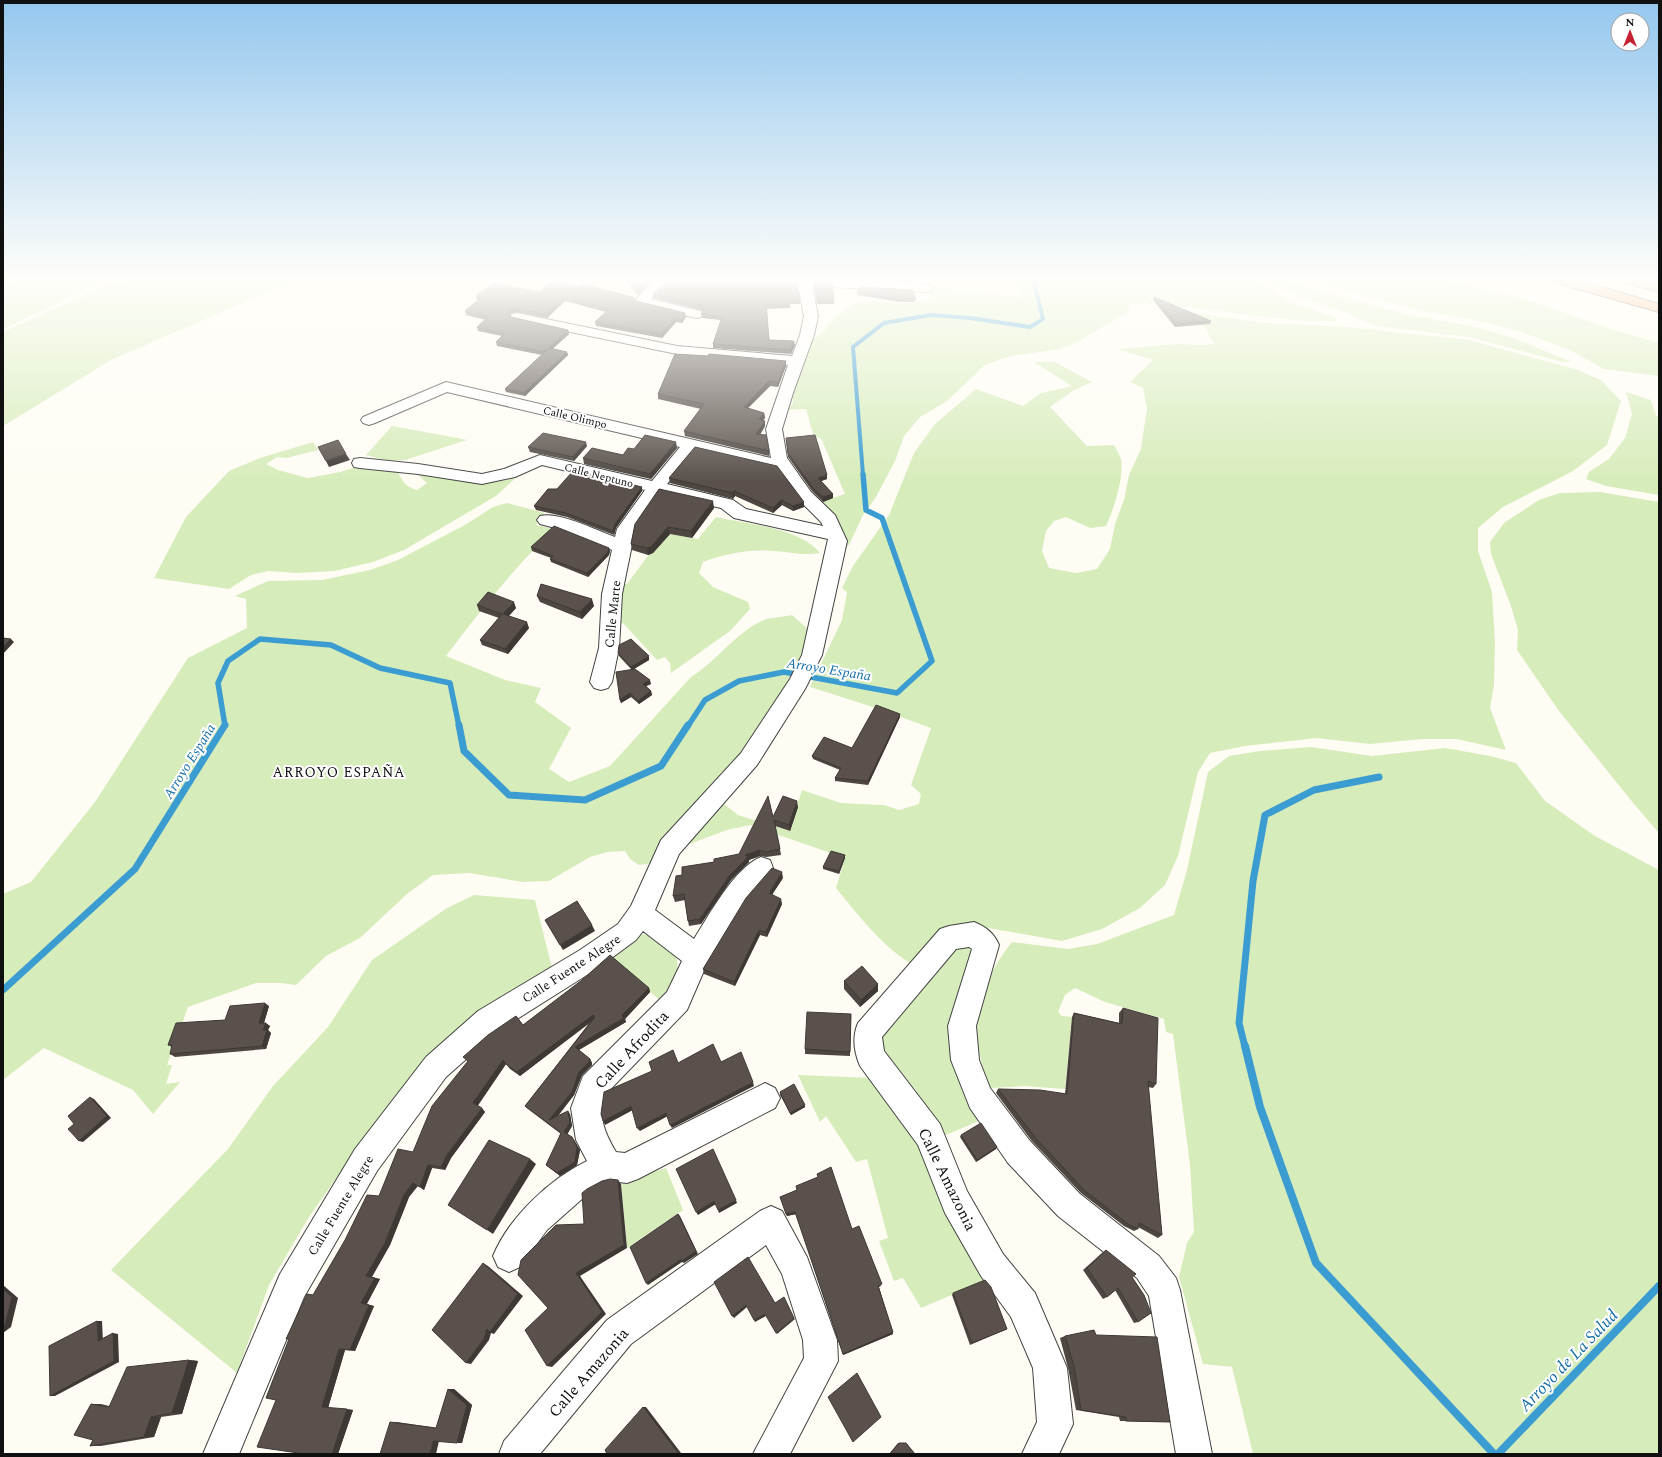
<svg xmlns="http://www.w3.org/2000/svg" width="1662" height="1457" viewBox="0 0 1662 1457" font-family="Spectral,serif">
	<rect width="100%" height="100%" fill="#fffcf4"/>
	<path fill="#d7ecbb" d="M16 278H117L74 295 3 329V287Z
		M128 278H300L111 360 3 426V332L86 294Z
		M1016 278H1255L1288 302 1335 317 1337 321C1290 322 1245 314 1199 308 1183 306 1175 310 1159 303L1155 306 1145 302 1141 305 1136 303 1130 304 1128 312 1077 342 1061 349 1010 356 985 365 947 401 920 417 904 436 895 461 876 497 863 515 849 545 845 547 821 502 845 494 821 438 814 437 806 409 788 410 793 403V395L811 340C826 334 834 316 848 308 865 297 884 303 903 303 911 303 919 301 928 300L931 297 932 287 1022 297Z
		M1268 278H1287L1296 284 1406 314 1475 327 1513 338 1572 362H1562L1470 337 1376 326 1337 309 1302 298 1278 287Z
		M1310 278H1438L1525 299 1617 331 1659 343V376L1604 369 1568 349 1524 333 1485 322 1426 312 1317 283Z
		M1195 313 1265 323 1348 327 1469 340 1578 370 1601 380 1621 401 1607 445 1573 471 1503 507 1478 528V551L1492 592 1495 642 1494 685 1490 708 1506 750 1457 739H1421L1370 744 1317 738 1245 746 1210 753 1198 772 1178 856 1165 885 1140 908 1102 929 1062 941 966 924 915 966C883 948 859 916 836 888L845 858 750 825 727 830 684 846 723 803 738 815 789 831 802 790 841 803 884 805 899 810 919 804 921 794 911 785 931 728 876 708 810 687 842 620 847 592 842 588 853 566 889 515 914 453 935 424 976 389 1023 406 1041 393 1072 386 1034 362H1055L1092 382 1074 390 1050 407 1087 446 1114 445C1116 449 1120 455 1121 459 1124 478 1114 509 1106 526L1090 528 1066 517 1054 521 1046 531 1042 551 1049 568 1076 573 1097 569 1110 549 1115 524 1124 500 1129 475 1141 449 1147 408 1143 388 1130 382 1153 360 1117 349 1178 344 1202 345 1215 344Z
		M1626 392 1651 400 1656 415 1659 417V495L1606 486 1586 479 1589 472 1609 459 1625 438 1632 414Z
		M392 426 458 438 467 440 405 460 388 461 366 455Z
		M313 442 318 450 287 458 277 457 266 464 278 470 308 478 340 472 357 467 397 470C401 479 406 488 417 490L427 483 416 473 475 482 521 473 496 496 404 550 373 562 334 571 297 573 269 571 251 575 229 589 154 578 186 517 229 471 260 458Z
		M1600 492 1659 502V833L1634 804 1559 711 1517 650 1518 630 1511 606 1491 554 1490 542 1504 523 1539 500 1560 493Z
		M507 503 545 513 536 525 555 529C514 567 480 611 446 656L505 680 541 688 535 702 571 728 549 769 569 782 610 766 691 677C716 662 737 631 764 620 772 617 783 617 792 615L808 629 803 650 785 687 730 771 691 807 663 843 652 863 639 865 630 859 625 851 608 852 590 857 549 881 523 882 469 873 433 875 407 894 360 938 326 956 296 985 281 983H256L188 1007 167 1065H172L166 1084 180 1082 153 1114 133 1090 44 1048 3 1080V894L31 882 95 802 188 658 247 628 246 599 235 596 268 581 322 580 370 570 398 560 465 525 493 507Z
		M716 517C747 524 800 528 820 553 801 556 792 552 773 551 750 549 724 554 703 562L699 573 713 587 748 602 750 609 730 631 671 673 670 663 665 657 657 660 623 623 614 627 619 584H627L650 553H653L670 534 698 539Z
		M1311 747 1372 756 1445 748 1490 756 1516 763 1545 801 1595 836 1659 870V1454H1253L1232 1367 1203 1364 1179 1277 1187 1243 1194 1232 1190 1165 1173 1034 1166 1032 1164 1019 1105 1002 1075 988 1065 995 1058 1012 1062 1016 1072 1017 1065 1089 1025 1086 990 1088C967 1031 975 989 1012 942L1068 949 1097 944 1174 915 1187 870 1208 772 1229 756 1260 751Z
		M474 895 535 900 552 968 372 1127 309 1217 269 1285 237 1373 111 1270 228 1149 273 1086 328 1027 372 960 447 908Z
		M638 934C650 934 654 937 664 943 689 960 674 982 662 1002L611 959Z
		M974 944 971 957 981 1120 946 1135 936 1125 915 1089 885 1061 882 1038 889 1023 953 946Z
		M798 1075 873 1078 925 1146 987 1280 921 1308 903 1278 894 1281 879 1241 888 1238 867 1159 856 1162 826 1116 820 1122Z
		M666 1168 683 1210 627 1248 621 1181Z"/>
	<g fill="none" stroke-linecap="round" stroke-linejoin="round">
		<path stroke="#3b9cd1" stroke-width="4" d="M863 475 853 347 884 323 931 315 971 318 1030 327 1043 319 1033 278"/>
		<path stroke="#3b9cd1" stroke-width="5.5" d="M225 726 218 683 228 661 260 639 331 645 380 668 450 683 459 726
			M688 726 705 700 739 681 784 672 897 693 932 661 882 518 866 510 863 474"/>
		<path stroke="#3b9cd1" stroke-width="7" d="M459 725 464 751 509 795 585 800 661 766 688 725
			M3 990 135 869 225 725
			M1245 1047 1239 1023 1253 881 1265 815 1314 790 1379 777"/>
		<path stroke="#3b9cd1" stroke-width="8" d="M1245 1046 1260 1107 1316 1263 1494 1454
			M1498 1454 1659 1286"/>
		<defs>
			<path id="minor" d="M656 278H813L926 284 931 285 933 288 931 291 926 292 812 286 818 316 814 335 793 393 782 429 787 458 811 492 835 515 847 541 822 655 805 689 757 765 679 854 655 910 694 939C709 915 735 867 761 857L770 860 773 868 770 876 746 902 706 966 687 1010 605 1095C598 1117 604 1132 616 1152L625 1153 765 1083 775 1088 780 1098 775 1108 638 1179 627 1183 610 1181 590 1192 547 1230 520 1267 509 1272 498 1267 493 1256C509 1217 550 1179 587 1161L576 1140 571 1108 583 1076 667 992 682 961 643 931 636 940 598 968 498 1031 446 1077 377 1171 304 1297 239 1454H203L280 1274 355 1149 426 1057 478 1011 580 950 618 924 631 906 661 840 741 753 790 679 802 655 828 539 734 518 721 508 660 494 635 530 622 594 619 648 612 682 608 688 601 690 594 688 590 682 599 648 602 594 612 550 559 529 540 524 537 520 540 516C558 511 596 530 615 537L617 529 645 490 542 465 515 477 482 484 418 474 360 468 354 467 352 463 354 459 360 458 418 464 482 474 504 469 540 455 652 481 680 447 447 392 375 423 369 425 363 423 361 420 363 417 446 382 771 458 766 429 788 365 677 354 517 321 512 320 510 317 512 314 517 313 677 346 792 356 800 335 804 316 798 286 699 287 668 282 651 299 701 311 703 314 701 317 696 318 637 304 635 301 637 298ZM695 451 778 470 799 500 821 522 823 526 746 509 733 500 667 484Z
				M974 922C986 927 994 933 999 945L976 1026 979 1060 990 1088 1030 1141 1080 1194 1159 1256 1176 1278 1180 1290 1212 1454H1176L1149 1296 1137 1278 1058 1216 1008 1163 970 1108 951 1060 948 1026 972 949 969 947 956 949 882 1037 884 1051 940 1124 967 1191 1003 1254 1035 1293 1062 1356 1067 1368 1073 1424 1059 1454H1022L1037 1422 1033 1368 1011 1317 981 1276 945 1213 918 1145 860 1066C854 1052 852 1037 858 1023L940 929 949 926Z
				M771 1206 782 1211 807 1257 837 1340 838 1361 790 1454H753L804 1358 803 1340 782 1274 766 1245 631 1344 540 1454H499L504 1441 607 1320 760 1211Z"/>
			<path id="highway" d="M1548 278H1571L1659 304V312L1550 281Z
				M1618 278H1640L1659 284V292L1620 281Z"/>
		</defs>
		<use href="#minor" stroke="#434343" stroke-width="2"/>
		<use href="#highway" stroke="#212121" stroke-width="2"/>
		<use href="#minor" fill="#fff" fill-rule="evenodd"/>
		<use href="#highway" fill="#f89b59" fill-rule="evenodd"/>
	</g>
	<path fill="#4d4641" d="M623 278H654L638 295Z
		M866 278H909V282L866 279Z
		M814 281 834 298V304H817L814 288Z
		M576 286 577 288 685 313 686 317 682 323 676 322 662 338 596 326 595 322 606 312 565 301 547 318 517 312 511 313 509 316 511 317 568 330 569 334 552 349 567 352 568 355 525 396 506 392 505 389 542 355 497 346 496 342 502 336 478 331 477 327 486 320 466 315 465 311 478 300H477L476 296 539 292Z
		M857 292 916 299 915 302H900L857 295Z
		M653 294 800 300V304H790V308L767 309 769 340 795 345 791 354 713 348V344L721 320 702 318 701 314 703 311 701 310 654 298Z
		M1154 297 1211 321 1210 324 1175 327 1153 300Z
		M786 361V366L778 387 770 386 748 408 764 413 765 418 763 420 765 426 760 435 769 451V456L685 436 684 431 701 409 658 399V394Z
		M786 438 827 479 821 481 833 494V498L823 502 812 491 788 457Z
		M587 446 574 461 530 452 528 447Z
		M695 447 804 507 793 511 782 505 773 513 735 496 733 499 670 483 669 478Z
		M677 448 651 479 584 464 583 458 623 455 634 449Z
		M642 487V491L616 528 614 535 567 517 536 510 534 506 557 489Z
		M714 508 692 538 670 534 653 553 648 555 632 550 631 544 635 524Z
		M531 547 610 551 609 555 588 577 551 562 550 559 551 558 532 551Z
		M537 596 594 606 582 619 540 602Z
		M477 605 516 608 509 616 529 628 508 654 482 645 480 640 499 618 479 611Z
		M618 653 649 660 634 669 651 684 646 686 651 691 652 695 639 704 631 697 621 703 620 700 631 669 619 656Z
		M900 717 868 785 835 781V778L840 770 813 759 812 756 852 748Z
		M798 807 790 831 775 826 780 849 781 855 766 857 760 856 749 860V862L731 880 701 924 689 926 688 921 685 900 675 902 673 896 682 875 714 862 739 854 773 817Z
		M845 858 839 874 823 869V867Z
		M783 878 772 894 782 904 767 937 760 935 735 986 704 974 703 969Z
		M844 981 878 984V991L860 1007 844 989Z
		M649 988 650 992 625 1019 626 1022 579 1050 590 1059 592 1063V1065L582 1075 574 1095 558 1116 570 1114 572 1126 567 1134 574 1140 580 1150 577 1165 560 1176 546 1165 561 1134 528 1109 525 1106 590 1022 520 1076 510 1069 506 1064 477 1106 485 1112 451 1158 445 1170 432 1168 424 1190 418 1186 409 1197 390 1245 372 1277 380 1279 367 1304 374 1306 355 1351 345 1350 328 1408 353 1410 338 1454 276 1400 313 1295 379 1196 523 1025Z
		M269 1006 264 1023 270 1026 268 1030 271 1033 266 1049 175 1057 170 1054 172 1047 168 1045 225 1020Z
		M1123 1008 1156 1084 1153 1088 1148 1087 1162 1235 1158 1238 1138 1227V1229L1134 1231 1124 1226 1081 1193 1031 1140 996 1093 998 1089 1065 1094 1072 1017 1074 1013 1119 1023V1013Z
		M851 1014 850 1056 805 1054V1049Z
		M780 1092 805 1105V1107L791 1115 780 1095Z
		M961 1135 997 1147 996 1149 976 1162 960 1137Z
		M817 1174 852 1229 881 1286 879 1287 893 1334 843 1355 796 1214 787 1216 780 1197 797 1190 818 1177Z
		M1106 1250 1132 1277 1138 1322 1134 1323 1115 1290 1107 1297 1103 1299 1083 1270 1102 1253Z
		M953 1293 1007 1329 970 1345 952 1295Z
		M1096 1335 1170 1422 1120 1421 1119 1417 1076 1410 1068 1368 1060 1338 1065 1336Z
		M189 1360 198 1361 182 1414 161 1417 154 1437 101 1446H90L93 1440 91 1404H101L109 1406Z
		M454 1389 472 1405 462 1443 439 1441 390 1422H397L437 1428Z
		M898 1443H906L915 1454H889Z"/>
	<path fill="#3f3935" d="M649 278H654L638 295 637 291Z
		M564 297 565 301 547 318 546 314Z
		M516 308 517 312 511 313 509 318 508 314 510 309Z
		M685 313 686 317 682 323 681 319Z
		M676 318V322L662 338 661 334Z
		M568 330 569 334 545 356 544 352Z
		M794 341 795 345 791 354V350Z
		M567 352 568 355 525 396 524 393Z
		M786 361V366L778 387V383Z
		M769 381 770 386 744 412V407Z
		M764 413 765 418 760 424 759 419Z
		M765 421V426L757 439 756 434Z
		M586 442 587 446 574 461 573 457Z
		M676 442 677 448 651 479 650 474Z
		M346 454 350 460 329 467 326 461Z
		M827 475V479L818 482V478Z
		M642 487V491L616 528 614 535 613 531 615 524Z
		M734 491 735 496 733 499V493Z
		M833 494V498L823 502V497Z
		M781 500 782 505 773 513V508Z
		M713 501 714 508 692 538 691 531Z
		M804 502V507L793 511V506Z
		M668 527 670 534 653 553 648 555 647 548Z
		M609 548 610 551 609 555 588 577 587 573Z
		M592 599 594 606 582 619 580 612Z
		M514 602 516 608 506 619 503 614Z
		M527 622 529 628 508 654 505 649Z
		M11 639 14 642 3 654V647Z
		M649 656V660L632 670 631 667Z
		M650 680 651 684 644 687 643 684Z
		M651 691 652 695 639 704 638 701Z
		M630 693 631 697 621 703 620 700Z
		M900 714V717L868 785V781Z
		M797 801 798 807 790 831 789 825Z
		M760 850V856L749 860V862L731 880 701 924 700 919 730 875 745 855Z
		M845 855V858L839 874V871Z
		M782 872 783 878 770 898 769 893Z
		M781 899 782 904 767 937 766 932Z
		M592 925 595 931 563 950 560 945Z
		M759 930 760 935 735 986 734 982Z
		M878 984V991L860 1007 861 1000Z
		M649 988 650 992 625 1019 626 1022 577 1051 575 1047 622 1015Z
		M265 1003 269 1006 263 1026 259 1023Z
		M593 1015 595 1019 520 1076 517 1072Z
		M266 1023 270 1026 268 1030 271 1033 266 1049 262 1046 263 1030Z
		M590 1059 592 1063V1065L582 1075 574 1095 552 1123 549 1120 579 1072Z
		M503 1060 506 1064 477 1107 473 1103Z
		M753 1082 754 1086 672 1128 670 1125Z
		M90 1097 94 1099 111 1118 83 1142 79 1141Z
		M805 1105V1107L791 1115 790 1113Z
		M631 1106 633 1110 605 1125 603 1121Z
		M482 1108 485 1112 451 1158 445 1170 441 1167 447 1155Z
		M568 1111 570 1114 572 1126 567 1135 564 1132Z
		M666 1113 668 1116 640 1131 637 1128Z
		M572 1137 574 1140 580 1150 577 1165 560 1176 557 1173Z
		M997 1147 996 1149 976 1162 977 1160Z
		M530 1159 536 1164 493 1234 487 1230Z
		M428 1165 432 1168 424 1190 420 1187Z
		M618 1180 621 1184 627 1248 580 1276 606 1314 552 1367 547 1366 576 1273Z
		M413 1183 418 1185 409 1197 390 1245 371 1278 366 1276 404 1195Z
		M736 1200 737 1203 719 1213 718 1210Z
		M714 1201 716 1204 698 1215 696 1212Z
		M795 1212 796 1214 787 1216 786 1214Z
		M678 1214 680 1216 698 1254 684 1263 682 1262 648 1285 646 1283 681 1259Z
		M483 1263 488 1266 523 1296 494 1334 491 1333 489 1340 471 1364 466 1363Z
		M375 1278 380 1279 366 1305 361 1303Z
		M3 1285 18 1298 11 1327 3 1333Z
		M369 1305 374 1306 355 1351 350 1350Z
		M746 1305 747 1307 734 1318 732 1316Z
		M765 1314 766 1316 755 1322 754 1320Z
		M794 1318 795 1319 777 1334 776 1333Z
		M97 1321H102L103 1342 98 1341Z
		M893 1332V1334L843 1355V1354Z
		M113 1333 118 1334 119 1362 55 1396H50Z
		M339 1349 345 1350 328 1408 322 1407Z
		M189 1360 198 1361 182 1414 172 1413Z
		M448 1389H454L472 1405 462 1443H457Z
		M643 1407H646L681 1453 680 1454H678Z
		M347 1409 353 1410 338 1454H332Z
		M151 1417H161L154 1437H144Z
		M433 1441H439L436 1454H430Z"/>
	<path fill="#5a514c" stroke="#3f3935" d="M626 278H649L637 291Z
		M668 280 699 284 797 283 800 300H790V304L766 305 769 340 794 341 791 350 713 344 722 317 701 314 704 309 701 305 653 294Z
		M552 281 576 286 567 295 581 284 633 297 636 301 685 313 681 319 676 318 661 334 595 322 609 309 564 297 546 314 516 308 510 309 508 314 511 317 568 330 544 352 496 342 505 333 477 327 489 316 465 311 482 297 476 296 493 283 539 292Z
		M814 281 832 282 834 298H817Z
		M860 287 913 290 916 299H900L857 292Z
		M1154 297 1211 321 1176 324Z
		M549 348 567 352 524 393 505 389Z
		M675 354 708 356 709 354 786 361 778 383 769 381 744 407 764 413 759 419 765 421 756 434 766 435 769 451 684 431 704 404 658 394Z
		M543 433 586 442 573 457 528 447Z
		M645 435 676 442 650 474 583 458 592 448 623 455 628 448 634 449Z
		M815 435 827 475 818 478 833 494 823 497 812 487 788 453 786 438Z
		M338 440 346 454 326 461 318 447Z
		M695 447 777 466 804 502 793 506 781 500 773 508 734 491 733 493 669 478Z
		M573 471 642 487 615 524 613 531 566 513 534 506 548 489H557Z
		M659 489 713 501 691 531 668 527 651 547 647 548 631 544 635 524Z
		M554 526 609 548 608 552 587 573 550 559 553 556 531 547Z
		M541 584 592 599 580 612 537 596Z
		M488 592 514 602 503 614 527 622 505 649 480 640 502 614 477 605Z
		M3 638 11 639 3 647Z
		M631 639 649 656 631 667 618 653 619 645Z
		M635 669 650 680 643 684 651 691 638 701 630 693 620 700 616 672Z
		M876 705 900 714 868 781 835 778 841 768 812 756 824 737 852 748Z
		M768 796 773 817 783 796 797 801 789 825 774 820 780 849 766 852 760 850 745 855 748 857 730 875 700 919 688 921 684 894 673 896 676 876 682 875V867L714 862V859L739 854Z
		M831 851 845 855 839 871 823 867Z
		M772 868 782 872 769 893 781 899 766 932 759 930 734 982 703 969 746 898Z
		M577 901 592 925 560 945 545 920Z
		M610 955 649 988 622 1015 624 1018 575 1047 590 1059 589 1062 579 1072 572 1092 549 1120 568 1111 570 1123 564 1132 572 1137 577 1147 575 1162 557 1173 546 1165 561 1133 525 1106 595 1017 593 1015 517 1072 507 1065 503 1060 473 1103 482 1108 447 1155 441 1167 428 1165 420 1187 413 1183 404 1195 385 1243 366 1276 375 1278 361 1303 369 1305 350 1350 339 1349 322 1407 347 1409 332 1454H305L257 1447 276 1400 266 1398 289 1339H286L307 1294 313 1295 345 1240 367 1195 379 1196 398 1149 413 1152 432 1106 468 1061 463 1057 488 1035 516 1016 523 1025 582 980Z
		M862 966 878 984 861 1000 844 981Z
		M265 1003 259 1023H266L263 1030H267L262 1046 170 1054 172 1045H168L176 1023 225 1020 230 1006Z
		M1123 1008 1158 1018 1156 1084 1148 1081 1162 1235 1139 1223 1138 1229 1128 1224 1084 1190 1034 1136 998 1089 1040 1090 1067 1094 1074 1013 1122 1024Z
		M807 1012 851 1014 850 1052 805 1049Z
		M713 1044 721 1062 741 1052 753 1082 670 1125 666 1113 637 1128 631 1106 603 1121 601 1114 604 1092 652 1071 649 1062 673 1050 678 1063Z
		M794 1084 805 1105 790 1113 780 1092Z
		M90 1097 107 1116 79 1141 68 1129 74 1124 68 1116Z
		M981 1123 997 1147 977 1160 961 1135Z
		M489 1140 530 1159 487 1230 448 1205Z
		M713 1149 736 1200 718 1210 714 1201 696 1212 676 1169Z
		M831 1167 852 1229 859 1226 882 1284 878 1286 893 1332 843 1354 795 1212 786 1214 780 1197 797 1190 796 1186 818 1177 817 1174Z
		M610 1179 618 1180 624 1245 576 1273 602 1312 547 1366 525 1330 548 1308 518 1275 521 1260 556 1225 584 1224 582 1193 587 1189 602 1181Z
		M678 1214 696 1251 682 1261 681 1259 646 1283 630 1247Z
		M1106 1250 1136 1274 1132 1277 1144 1295 1151 1313 1138 1322 1118 1288 1107 1297 1087 1268Z
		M748 1257 775 1303 784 1297 794 1318 776 1333 765 1314 754 1320 746 1305 732 1316 714 1282Z
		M483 1263 518 1294 490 1332 487 1329 484 1339 466 1363 432 1330Z
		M985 1280 991 1287 1007 1329 972 1343 953 1293Z
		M3 1289 12 1297 5 1326 3 1328Z
		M97 1321 98 1341 113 1333 114 1361 50 1396 49 1346Z
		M1094 1330 1096 1335 1157 1337 1170 1422 1126 1421V1417L1081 1410 1074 1366 1065 1336Z
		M189 1360 172 1413 151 1417 144 1437 90 1446 93 1440 74 1435 91 1404 109 1407 127 1367Z
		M857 1373 881 1417 853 1442 828 1397Z
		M448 1389 467 1405 457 1443 433 1441 430 1454H380L390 1422 436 1428Z
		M643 1407 679 1454H607L605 1450Z
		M899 1443H906L915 1454H890Z"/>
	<linearGradient id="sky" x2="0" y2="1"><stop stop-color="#94c7ee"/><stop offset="0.58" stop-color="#fffefa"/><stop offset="1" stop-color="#fffefa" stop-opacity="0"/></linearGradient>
	<rect width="1662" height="482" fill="url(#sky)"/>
	<g text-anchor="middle" stroke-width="4" stroke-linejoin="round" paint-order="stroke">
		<g font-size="11" fill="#101010" stroke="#fff">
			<text transform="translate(575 417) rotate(13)" y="4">Calle Olimpo</text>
			<text transform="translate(599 475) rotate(14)" y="4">Calle Neptuno</text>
		</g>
		<g font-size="13" fill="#101010" stroke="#fff">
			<text transform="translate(612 614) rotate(-84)" y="5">Calle Marte</text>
			<text transform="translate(571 968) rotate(-33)" y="5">Calle Fuente Alegre</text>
			<text transform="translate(340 1205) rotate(-59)" y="5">Calle Fuente Alegre</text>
		</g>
		<g font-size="14" font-style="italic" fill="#146ea8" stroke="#fff">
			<text transform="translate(829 669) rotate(9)" y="5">Arroyo España</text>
			<text transform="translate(189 761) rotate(-58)" y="5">Arroyo España</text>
		</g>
		<g font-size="14" letter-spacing="1" fill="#101010" stroke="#fff">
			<text x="339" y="777">ARROYO ESPAÑA</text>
		</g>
		<g font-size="16" fill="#101010" stroke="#fff">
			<text transform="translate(631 1049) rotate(-47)" y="6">Calle Afrodita</text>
			<text transform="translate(948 1179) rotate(64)" y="6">Calle Amazonia</text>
			<text transform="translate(588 1372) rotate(-49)" y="6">Calle Amazonia</text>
		</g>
		<g font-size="17" font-style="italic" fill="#146ea8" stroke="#fff">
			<text transform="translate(1568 1360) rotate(-46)" y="6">Arroyo de La Salud</text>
		</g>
	</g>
	<rect width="1662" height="1457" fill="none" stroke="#101010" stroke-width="8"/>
	<g transform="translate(1630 32)"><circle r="19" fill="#ffffff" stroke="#9f9f9f"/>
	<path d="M0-3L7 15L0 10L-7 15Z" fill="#c62332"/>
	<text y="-6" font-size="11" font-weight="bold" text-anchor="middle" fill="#101010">N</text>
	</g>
</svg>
